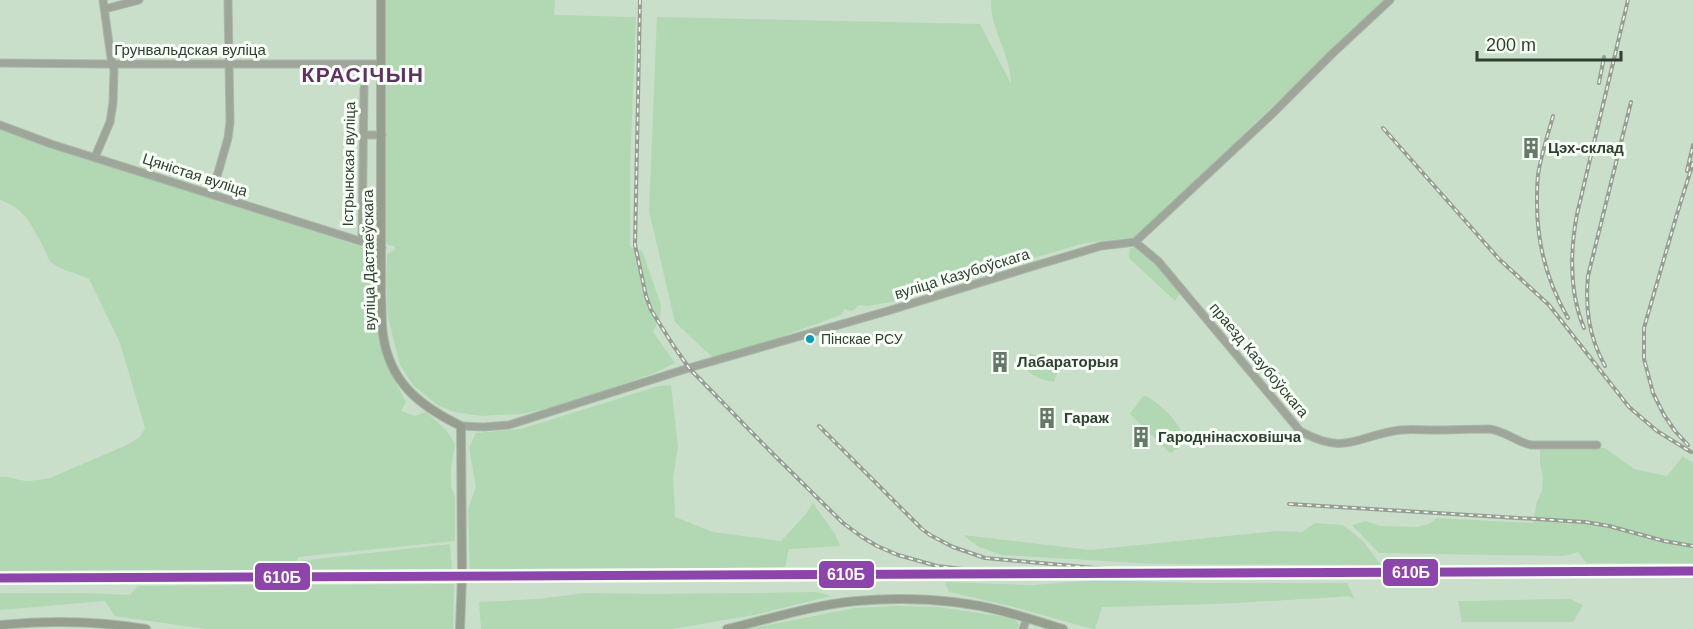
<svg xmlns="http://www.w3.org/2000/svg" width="1693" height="629" viewBox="0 0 1693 629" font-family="Arial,sans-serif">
	<rect width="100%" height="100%" fill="#c9dfc9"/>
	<path fill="#b1d8b2" d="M384 0H555L554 15 636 17 630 168V247L642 251 661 305 660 318 653 332 675 363 652 374 564 404 522 414 481 416 455 412 439 406 413 385 400 365 388 318 386 281 387 254 395 250 394 246 388 245 385 240Z
		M991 0H1384L1136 237 1085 243 939 285 892 302 867 306 859 305 853 311 844 309 841 315 757 345 713 358 675 322 649 211 657 17 980 24 1011 84C1011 55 990 29 991 0Z
		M0 127 377 252 376 325 383 358 406 402 401 411 415 416 426 412 446 430 455 444 451 468V486L455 497V541L298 557 297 576H0V477C8 477 13 478 20 480 29 482 40 480 50 478L129 444 140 437 145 428 120 343 89 279C77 272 59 271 50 261 47 257 46 252 44 248 33 227 24 207 0 200Z
		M1137 247 1148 254 1181 291 1175 301 1129 258 1130 248Z
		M1029 353 1061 362 1054 382C1044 380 1031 377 1026 368Z
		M671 385 678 447 673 477 675 517 713 532 781 541 805 515 813 503 835 534 840 546 789 549 785 567 470 572 468 509 476 487 469 448 476 433 521 429 659 386Z
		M1143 396H1146C1156 401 1174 417 1179 427 1183 433 1183 440 1181 447L1170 453 1130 414Z
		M1597 447 1605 448 1634 469 1667 476 1683 456 1693 463V563H1586L1578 552 1563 556 1379 553 1352 525 1366 521 1380 526 1417 527 1429 524 1437 518 1533 523 1537 501 1542 491 1543 477 1540 464V449Z
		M1315 523 1343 525 1363 541 1381 565 1154 564 1002 555 979 547 963 535 1090 550 1277 531 1302 532Z
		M450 544 452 572H299V561Z
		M1097 580 1195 583H1347L1355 600 1349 596 1338 597 1216 604 1102 607 1095 629H1092L1014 607 949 592 945 582 1033 585Z
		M454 584 453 629H205L115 616 105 601 0 610V593H84L130 595 138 586Z
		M816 592 831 596 754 615 672 629H481L479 602 538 599 586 593 654 594Z
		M1570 599 1583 605 1573 622H1462L1458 601Z
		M896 606 938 607 1013 618 1019 624 1017 629H748L855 608Z"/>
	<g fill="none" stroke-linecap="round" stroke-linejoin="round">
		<defs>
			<path id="minor" d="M105 9 139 0
				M0 63 106 64H380
				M0 125 51 144 382 248
				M362 135H382
				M95 157 110 122 113 103 114 70 111 58 103 0
				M212 194 228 138 230 122 228 0
				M362 241 364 88
				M1135 242 1158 261 1300 431C1347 457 1357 435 1401 430 1412 429 1423 430 1433 430 1452 430 1470 429 1489 429 1503 430 1517 442 1531 445H1597
				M461 426 484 427 509 425 689 368 891 310 1034 266 1101 246 1135 242 1272 114 1333 53 1390 0
				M1023 629 1027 618"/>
			<path id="major" d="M381 0V294C382 307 381 322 383 335 390 383 420 406 461 426L462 576 460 629
				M0 625C49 620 98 621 146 629
				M727 629C769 619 813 605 856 601 904 597 955 599 1002 611 1022 616 1043 623 1063 629"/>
		</defs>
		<use href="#minor" stroke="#a9baa9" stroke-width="9"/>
		<use href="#major" stroke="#a9baa9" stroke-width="10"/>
		<use href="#minor" stroke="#9ea599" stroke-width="7"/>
		<use href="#major" stroke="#969e8f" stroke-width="8"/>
		<defs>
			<path id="rail" d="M640 0 635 245 646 296 651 310 673 345 689 368 772 453 843 523 862 537 877 546 898 555 937 566 971 570H1036
				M1599 83 1604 57
				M1553 116C1548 135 1541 155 1538 175 1537 184 1537 194 1537 203 1537 244 1547 282 1568 318
				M1383 128 1499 259 1549 305 1629 407 1657 431 1691 452
				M1687 171 1693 145
				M1584 328C1569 292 1570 252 1577 214L1628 0
				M1605 366C1589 337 1585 309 1588 276L1631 102
				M819 426 922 529 930 535 953 547 985 558 1117 570 1693 568
				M1688 445 1675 431 1664 415 1653 393 1644 359V328L1677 214 1693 163
				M1289 504 1585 522 1609 526 1664 541 1693 546"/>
		</defs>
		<use href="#rail" stroke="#969e92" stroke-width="4"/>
		<use href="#rail" stroke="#f7fff7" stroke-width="1.5" stroke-dasharray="4.5" stroke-linecap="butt"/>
		<defs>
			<path id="rail-1" d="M0 578 1693 571"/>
		</defs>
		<use href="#rail-1" stroke="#f7fff7" stroke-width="14"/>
		<use href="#rail-1" stroke="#8e44ad" stroke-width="9"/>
	</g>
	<defs>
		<symbol id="building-bare" viewBox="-9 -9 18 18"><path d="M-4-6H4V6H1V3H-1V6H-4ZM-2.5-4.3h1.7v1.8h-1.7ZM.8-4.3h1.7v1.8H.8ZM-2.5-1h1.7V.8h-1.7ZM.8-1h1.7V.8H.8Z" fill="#667866" stroke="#f7fff7" stroke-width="2.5" paint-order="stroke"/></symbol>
	</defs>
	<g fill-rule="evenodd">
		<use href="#building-bare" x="1516" y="133" width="30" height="30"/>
		<use href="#building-bare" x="985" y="347" width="30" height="30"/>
		<use href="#building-bare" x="1032" y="403" width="30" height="30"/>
		<use href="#building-bare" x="1126" y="422" width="30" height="30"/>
	</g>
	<circle fill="#059ebe" stroke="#f7fff7" stroke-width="2" cx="810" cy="339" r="5"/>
	<g text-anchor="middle" stroke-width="6" stroke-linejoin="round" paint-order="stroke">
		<g font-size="14" fill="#304030" stroke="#f7fff7" text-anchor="start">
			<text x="821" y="344">Пінскае РСУ</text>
		</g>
		<g font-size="15" fill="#304030" stroke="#f7fff7">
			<text x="190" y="55">Грунвальдская вуліца</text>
			<text transform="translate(349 164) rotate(-89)" y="5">Істрынская вуліца</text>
			<text transform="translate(195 175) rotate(18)" y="5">Цяністая вуліца</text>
			<text transform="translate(369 260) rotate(-91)" y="5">вуліца Дастаеўскага</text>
			<text transform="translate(962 274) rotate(-17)" y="5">вуліца Казубоўскага</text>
			<text transform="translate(1259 360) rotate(50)" y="5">праезд Казубоўскага</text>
		</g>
		<g font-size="15" font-weight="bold" fill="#304030" stroke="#f7fff7" text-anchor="start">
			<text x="1548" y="153">Цэх-склад</text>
			<text x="1017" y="367">Лабараторыя</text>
			<text x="1064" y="423">Гараж</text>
			<text x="1158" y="442">Гароднінасховішча</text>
		</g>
		<g font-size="21" font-weight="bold" letter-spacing="1.5" fill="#613164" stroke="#f7fff7">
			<text x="363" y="82">КРАСІЧЫН</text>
		</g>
	</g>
	<g stroke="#f7fff7" stroke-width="2">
		<rect x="1382" y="558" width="57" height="29" rx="6" fill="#8e44ad"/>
		<rect x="818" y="560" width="57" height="29" rx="6" fill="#8e44ad"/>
		<rect x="254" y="562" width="57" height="29" rx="6" fill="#8e44ad"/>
	</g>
	<g font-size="16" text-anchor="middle" font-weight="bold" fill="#fff">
		<text x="1411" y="578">610Б</text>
		<text x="846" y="580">610Б</text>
		<text x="282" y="583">610Б</text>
	</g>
	<path d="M1477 51v9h144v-9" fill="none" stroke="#304030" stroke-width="3"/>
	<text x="1486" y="51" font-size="18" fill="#304030" stroke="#f7fff7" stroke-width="4.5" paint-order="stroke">200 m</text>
</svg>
